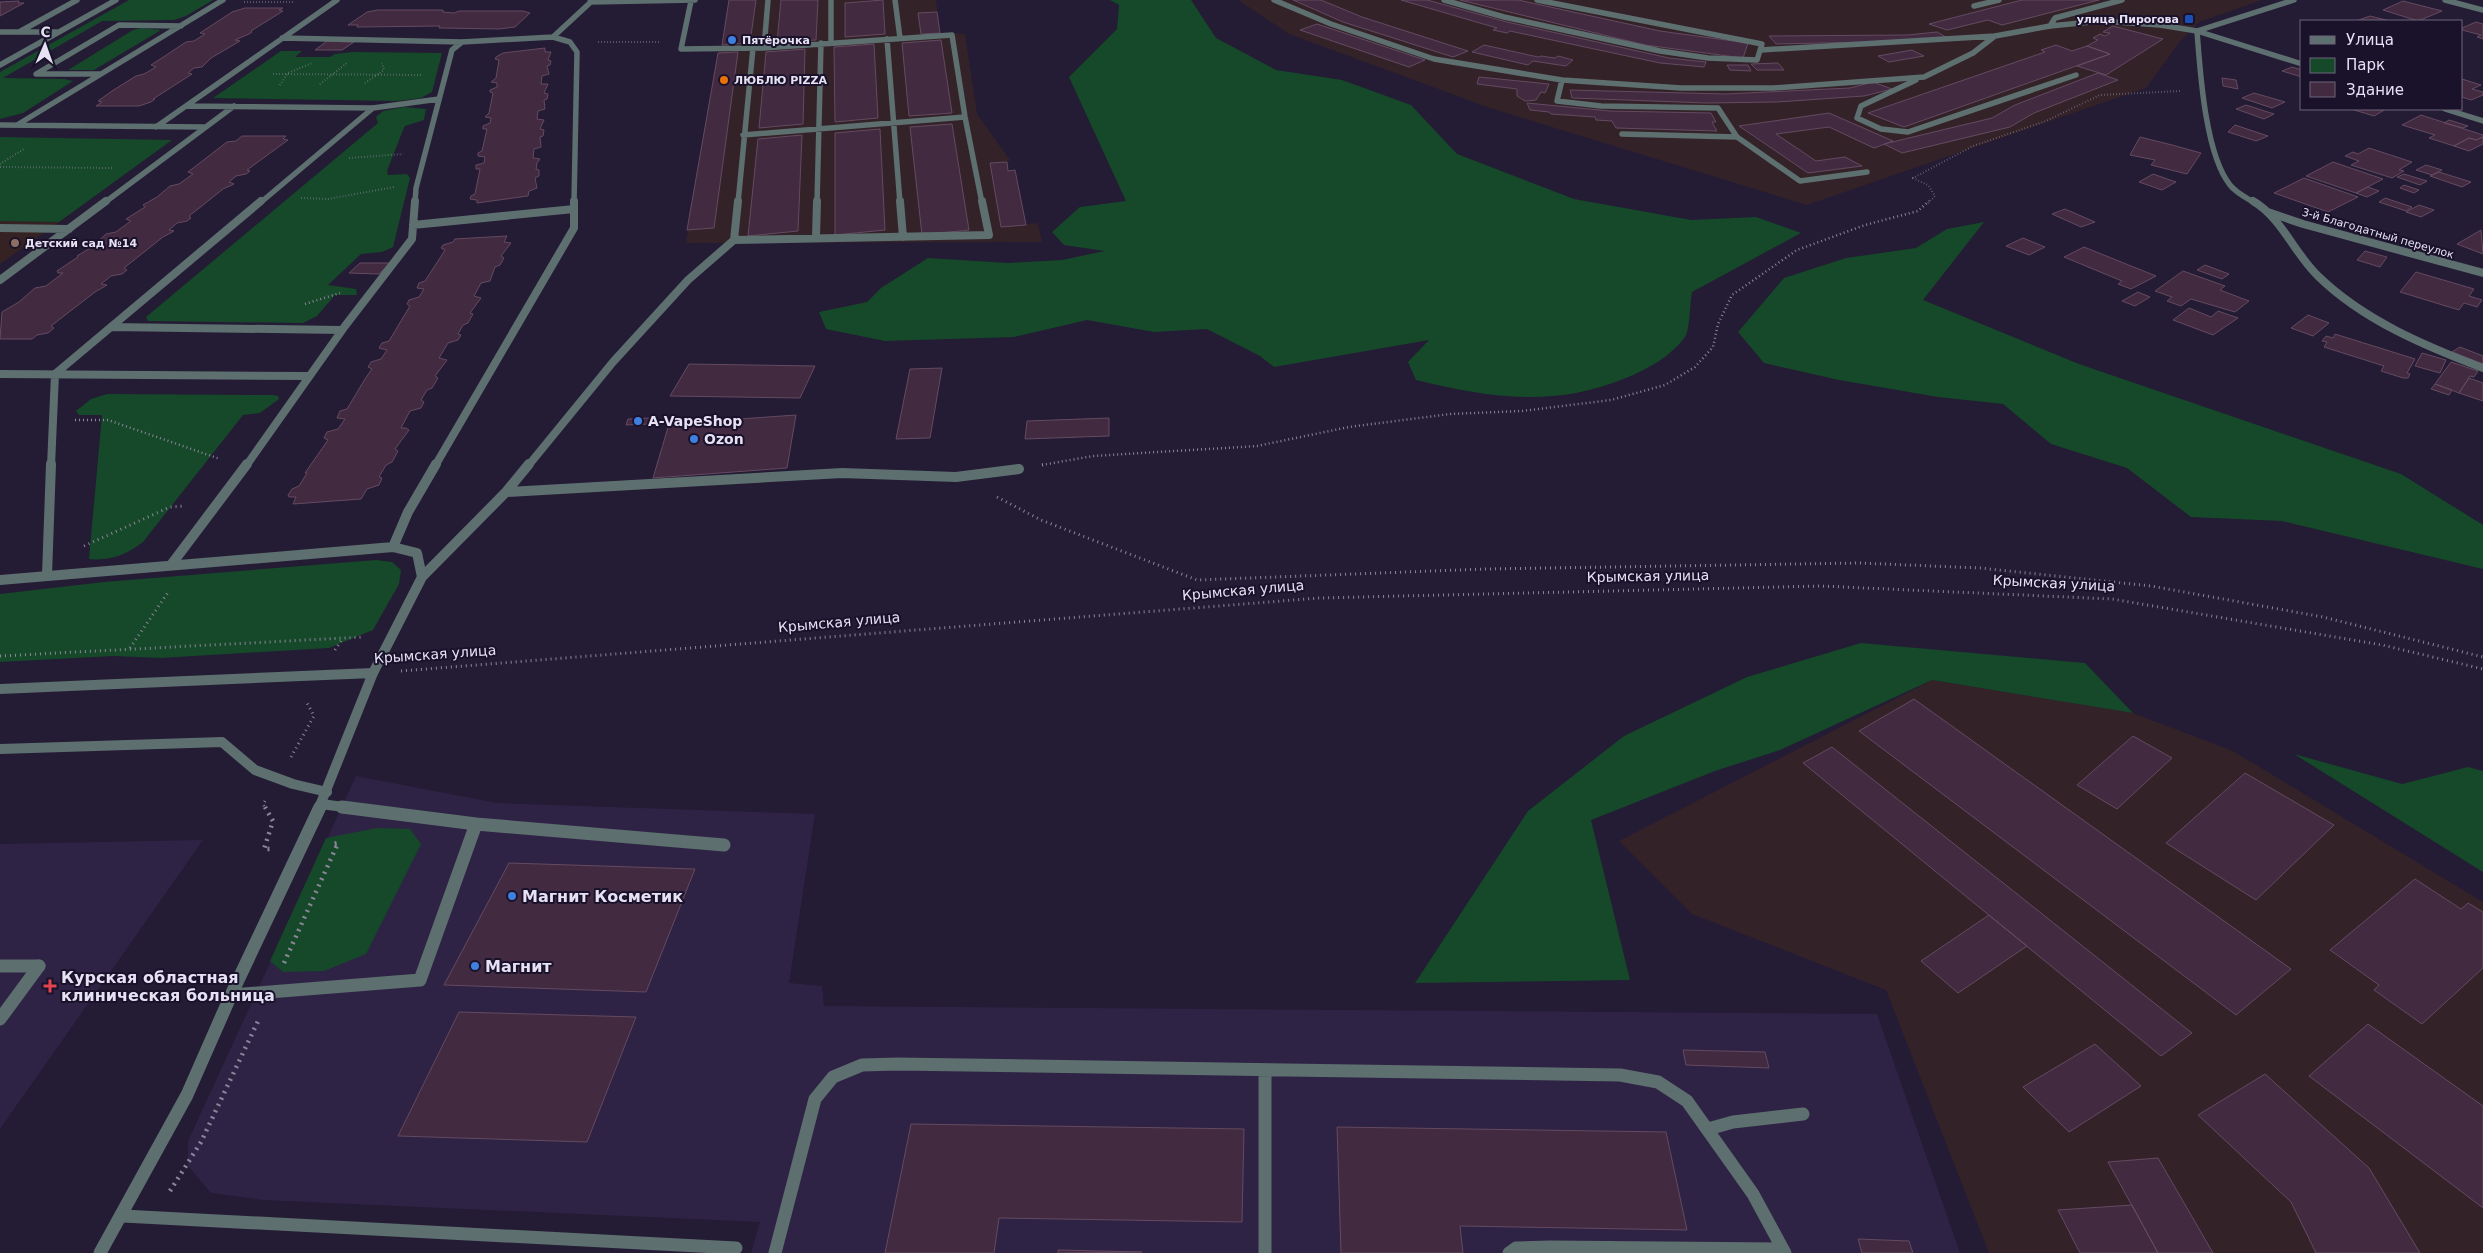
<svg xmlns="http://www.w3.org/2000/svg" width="2483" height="1253" viewBox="0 0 2483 1253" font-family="'DejaVu Sans',sans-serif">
	<rect width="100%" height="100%" fill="#241b35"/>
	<path fill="#2e2344" d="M356 776 497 803 815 814 789 983 822 986 824 1006 1877 1014 1960 1253H751L760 1222 263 1200 211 1193 188 1166V1141Z
		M203 840 0 1129V844Z"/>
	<path fill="#342229" d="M756 0H936L940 33 965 34 977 114 1010 160 1007 162 1008 171 1015 170 1026 224 1038 223 1042 242 686 243 718 53 722 45 750 43Z
		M1238 0H2262L2199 22 2179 43 2146 88 1807 205 1490 108 1289 34Z
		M1932 680 2133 713 2233 751 2483 902V1253H1989L1886 990 1692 914 1619 841Z"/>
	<path fill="#352223" d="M0 221 59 222 0 264Z"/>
	<path fill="#154929" d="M129 0H213L186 16 174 20 102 21 3 78 64 79 73 81 23 113 0 119V72Z
		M1110 0H1191L1216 38 1276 70 1342 80 1411 105 1457 154 1574 199 1691 220 1756 217 1801 233 1692 292C1690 302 1690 330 1685 337 1670 357 1648 369 1626 378 1553 408 1491 398 1416 380L1408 362 1429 340 1274 367 1260 356 1207 329 1154 332 1087 320 1014 337 885 341 826 329 819 312 867 302 881 288 928 258 1008 263 1062 260 1105 251 1064 245 1052 232 1080 207 1126 201 1069 77 1117 29 1119 5Z
		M142 28 161 30 94 70H68L133 30Z
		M281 51H302L295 57H330L335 54 353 52 442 53 432 92 421 98 397 101 213 98Z
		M404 107 426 109 424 120 405 126 403 130 387 171 388 175 407 174 410 178 393 247 382 252 361 254 328 285 356 289 357 295H335L317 316 303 323 148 321 146 317 378 123 376 117 383 111Z
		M0 137 172 140 59 222 0 221Z
		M1984 222 1923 300 2079 364 2401 474 2483 525V569L2282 521 2191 517 2127 468 2051 444 2003 404 1938 397 1839 380 1764 363 1738 332 1784 278 1846 258 1916 248 1947 229Z
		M107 394 273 395 278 396 279 399 260 413 243 415 143 542C126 555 111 561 89 559L102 415H79L76 411 91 399Z
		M376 560 392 562 401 570 399 584 373 630 329 648 161 658 113 656 0 662V594L104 582Z
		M1861 643 2085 663 2133 713 1932 680 1780 750 1715 771 1591 820 1630 980 1415 983 1528 811 1624 736 1747 677Z
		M2294 754 2402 784 2468 767 2483 771V872Z
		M377 828 410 829 421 844 366 954 324 971 283 972 270 961 326 838Z"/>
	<path fill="#422b40" stroke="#644a61" d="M729 0H756L750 43 722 45Z
		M781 0H818L816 40 777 42Z
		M883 0 885 34 845 37V3Z
		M1293 0H1321L1362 17 1468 51 1453 57 1343 22Z
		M1401 0H1427L1507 22 1669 58 1706 62 1704 67 1660 63 1510 31 1507 33 1493 30 1497 28Z
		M1460 0H1518L1660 31 1748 43 1743 58 1645 45Z
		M2022 0H2099L2002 25 1988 20 1947 30 1929 24Z
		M19 1 18 3H24L0 16V2Z
		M2403 1 2442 11 2418 21 2383 10Z
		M245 8H283L279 10 283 11 251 31 252 32 249 34 235 40 240 41 211 58 202 67 194 68 188 73 192 74 153 99H155L151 102 139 106H96L102 102 98 101 112 91 136 76 144 74 156 67 151 65 165 56 186 42 194 41 205 34 200 33 232 12Z
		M378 10H443V12L454 13 459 11H523L530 13 515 27 499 29 441 28H439L440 26 359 27H357L358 25H348L367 12Z
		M937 12 940 33 921 34 918 13Z
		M2370 16 2390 21H2356Z
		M2476 22 2483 24V39L2477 37 2481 35 2462 30V28Z
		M1317 24 1425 60 1409 67 1300 30Z
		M2113 26 2163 39 2106 75 2077 66 2110 54 2087 46 2098 40 2093 38 2100 34 2105 36 2110 33 2103 32Z
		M1937 32 1946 37 1916 41 1776 44 1769 36 1908 35Z
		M941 40 952 113 909 116 902 43Z
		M327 41 354 42 342 50H315Z
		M874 44 878 118 835 122 834 47Z
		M1484 45 1538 57 1541 56 1555 58 1558 56 1573 60 1566 66 1533 61 1528 65 1472 52Z
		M2056 45 2072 51 2087 46 2110 54 1904 127 1868 113 2045 52 2041 50Z
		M545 48V52H551L548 60 551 61 550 65 547 66 549 74 542 76 541 84H548L544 93 548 94 547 99 544 100 545 109 538 111 537 119 544 120 540 129 544 130 543 136 540 137 541 147 534 149 533 158 540 159 537 163 536 169 539 170V176L535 178 537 188 529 191 528 196 477 203V200L470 199 471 196 475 194 480 169H476V165L484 163 485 157 478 156V153L482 151 487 129H483V126L490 123 491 118 485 117 489 113 493 93 490 92V90L497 87V83L491 82 496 78 499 60 495 59 496 57 503 53Z
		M805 49 803 124 759 128 766 52Z
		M1912 50 1924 56 1889 62 1878 56Z
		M738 52 714 228 687 230 718 53Z
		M1778 63 1784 70H1757L1751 64Z
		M1727 65H1748L1751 71 1730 70Z
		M2292 67 2302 70V77L2282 71Z
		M2098 73 2118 80 2034 113 2010 127 1902 153 1884 144 1992 118 2015 105Z
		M1479 77 1549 84 1545 93 1541 92 1536 100 1525 101 1517 96V89L1477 84Z
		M2222 78 2236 80 2238 89 2223 86Z
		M2462 79 2481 85 2472 89 2483 92V95L2471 100 2462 97Z
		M1873 82 1892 89 1864 96 1777 102 1706 103 1572 98 1570 90 1725 94 1850 88Z
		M2254 93 2285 102 2272 108 2242 98Z
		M1527 103 1610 111 1711 113 1716 122H1712L1717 131 1616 128 1612 121 1596 120 1595 117 1551 114 1549 112 1530 110Z
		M2246 105 2274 114 2264 119 2236 109Z
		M2351 109H2386L2374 116Z
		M1829 113 1893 141 1874 148 1829 127 1776 134 1816 161 1845 157 1862 166 1808 173 1739 126Z
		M2421 115 2483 135V137L2476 140 2469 138 2454 146 2429 138 2435 135 2402 125Z
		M2449 120 2468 126 2463 128 2444 123Z
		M952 124 969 230 922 235 910 127Z
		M2235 125 2268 136 2256 141 2228 132Z
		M880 129 885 230 835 235V133Z
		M802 135 798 231 748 236 758 139Z
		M242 136H286L283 139 288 140 247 170 250 171 246 174 236 176 229 182 234 184 223 189 198 209 189 216 191 218 187 221 177 223 169 230 174 231 163 237 124 268 127 270 122 274 111 276 101 284 107 285 95 292 51 326 54 328 48 333 37 335 32 339H0L2 312 19 302 35 288 46 286 63 273H58L57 271 78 257 77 256 92 247 106 234 116 232 131 221 126 219 145 207 143 205 157 197 170 186 179 184 193 174 188 172 227 142 236 141Z
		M2140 137 2172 145 2201 153 2187 174 2151 165 2155 160 2130 155Z
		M2483 137V144L2469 151 2454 146 2469 138 2476 140Z
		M2369 148 2412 162 2399 170 2404 171 2392 178 2351 165 2359 161 2345 156 2353 152 2358 154Z
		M1007 162 1008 171 1015 170 1026 225 1001 227 990 163Z
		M2333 162 2383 179 2356 193 2306 176Z
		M2426 165 2442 170 2432 175 2416 170Z
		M2439 172 2471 182 2462 187 2430 176Z
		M2153 174 2176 182 2162 190 2139 182Z
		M2404 174 2427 181 2420 185 2397 177Z
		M2304 178 2358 197 2328 212 2274 193Z
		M2404 185 2419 190 2414 193 2400 188Z
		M2368 187 2379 191 2367 197 2356 193Z
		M2385 198 2412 207 2406 211 2379 202Z
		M2419 205 2434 210 2421 217 2406 212Z
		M2065 209 2095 222 2081 227 2052 214Z
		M2481 230 2483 254 2457 244Z
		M507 236 504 242 511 243 501 256 504 258 500 265 495 267 490 281 481 283 474 296 481 298 470 313 473 314 468 323 463 325 458 334 461 335 458 340 448 343 439 358 447 360 435 376 438 378 432 388 427 390 421 400 424 402 421 408 410 411 401 428H406L409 430 395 449 398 451 392 462 386 465 379 477 382 478 379 485 367 489 361 499 293 504 296 497H289L288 495 292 489 299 486 307 473H305L328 440 324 438 327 432 338 429 345 419 337 418 340 411 347 409 365 379 372 369 368 367 371 362 381 359 387 350 379 348 382 343 389 341 410 306 407 304 409 300 419 297 424 289 417 288 419 283 425 281 440 258 445 250 441 248 443 245 453 242 455 239Z
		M2023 238 2045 247 2029 255 2006 246Z
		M2084 247 2156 276 2131 289 2118 284 2122 281 2064 257Z
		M2365 251 2387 257 2380 267 2357 260Z
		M360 263H390L379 274 349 273Z
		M2205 265 2229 274 2222 279 2197 270Z
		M2183 271 2225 286 2220 290 2249 301 2235 312 2191 299 2181 306 2167 301 2172 297 2155 291Z
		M2416 272 2474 289 2469 296 2482 300 2477 307 2464 303 2459 310 2400 292Z
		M2138 292 2150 297 2135 306 2122 301Z
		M2189 308 2211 317 2218 311 2238 318 2213 335 2173 320Z
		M2308 315 2329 323 2313 336 2291 328Z
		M2335 334 2415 359 2407 373 2410 374 2408 378H2403L2381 371 2384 366 2324 347 2327 342 2322 341 2326 336 2333 338Z
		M2460 347 2483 356V364L2452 352Z
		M2422 353 2446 360 2440 373 2415 366Z
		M2451 362 2478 371 2474 377 2470 376 2459 393 2435 384Z
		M689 364 815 366 800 398 670 396Z
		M942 368 930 438 896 439 910 369Z
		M2469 378 2483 383V401L2459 393Z
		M2435 384 2452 390 2449 395 2431 389Z
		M796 415 787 468 653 478 669 424Z
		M650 418 648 424 626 425 628 419Z
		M1109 418V436L1025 439 1027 421Z
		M1914 699 2291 969 2236 1015 1859 731Z
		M2133 736 2172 758 2117 809 2077 785Z
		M1832 747 2192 1033 2161 1056 1803 763Z
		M2245 773 2334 825 2256 900 2166 843Z
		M509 863 695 869 646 992 444 985Z
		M2415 879 2461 909 2468 903 2483 912V968L2422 1024 2374 990 2379 985 2330 950Z
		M1989 915 2027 946 1958 993 1921 961Z
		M459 1012 636 1017 587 1142 398 1136Z
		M2368 1024 2483 1106V1208L2309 1076Z
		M2095 1044 2141 1086 2069 1132 2023 1087Z
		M1683 1050 1765 1052 1769 1068 1686 1065Z
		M2265 1074 2369 1168 2420 1253H2316L2291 1202 2198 1115Z
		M911 1124 1244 1129 1242 1222 999 1218 994 1253H885Z
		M1337 1127 1666 1132 1687 1230 1460 1226 1463 1253H1341Z
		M2158 1158 2213 1253H2158L2108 1162Z
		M2132 1205 2158 1253H2080L2058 1210Z
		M1858 1239 1909 1241 1913 1253H1862Z
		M1058 1250 1142 1252 1058 1253Z"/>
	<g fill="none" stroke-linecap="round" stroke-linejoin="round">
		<path stroke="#8b859a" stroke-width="2" stroke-dasharray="0.5 2.5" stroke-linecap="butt" d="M244 2H293
			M598 42H659
			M273 74 422 75
			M365 83 384 70 382 63
			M320 84 347 63
			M280 85 288 73 312 63
			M349 158 403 154
			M0 164 24 149
			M0 167 113 168
			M301 198 328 199 394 187
			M1928 203 1935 196 1928 185 1913 178 1973 146 2046 121 2100 95 2180 91"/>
		<path stroke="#8b859a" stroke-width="2.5" stroke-dasharray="1 3" stroke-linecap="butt" d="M305 304 340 293
			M75 420H108L220 459
			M1042 465 1093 456 1257 446 1349 427 1450 414 1522 411 1611 400 1665 385 1695 367 1713 347 1718 324 1732 295 1797 250 1865 225 1918 211 1929 201"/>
		<path stroke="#8b859a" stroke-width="3" stroke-dasharray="1 4" stroke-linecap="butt" d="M1042 465 1046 464
			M997 497 1041 520 1197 580 1485 569 1859 563 1980 568 2151 586 2323 617 2483 657
			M84 546 170 507 185 506
			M130 648 169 591
			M335 650 343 638
			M0 656 364 637
			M401 671 1319 598 1820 586 2112 599 2382 645 2483 669
			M291 757 314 716 306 701
			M265 801 263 804 265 808"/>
		<path stroke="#8b859a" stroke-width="4.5" stroke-dasharray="2 5" stroke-linecap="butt" d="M265 807 273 821 264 849H272
			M284 963 338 843 333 844
			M170 1191 201 1142 259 1019"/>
		<path stroke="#5d6f6f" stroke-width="5.5" d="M831 0V43
			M895 0 900 38
			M1274 0 1331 24 1434 59 1562 80
			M1444 0 1504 17 1660 51 1708 58 1757 60 1762 44 1537 0
			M691 1 681 49 764 48 952 35 965 117 982 203
			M590 2 695 0
			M1974 6 1999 0
			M2050 26 2055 18 2122 0
			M0 32H56
			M19 32 77 0
			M553 37 593 0
			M282 38 462 42 553 37 570 42 577 52 574 203
			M887 39 900 203
			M764 48 768 0
			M1761 50 1995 36 2050 26 2101 21 2160 25 2197 31
			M0 65 116 0
			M101 74H36L119 25 181 26
			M1916 80 1861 106 1857 118 1881 129 1908 132 2076 75
			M186 106 373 108 439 99
			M0 125 205 127
			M17 125 223 0
			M156 127 337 0
			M1622 134 1737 137 1800 181 1867 172
			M743 135 965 117
			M1737 137 1718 108 1601 106 1557 101 1562 80 1681 88H1773L1924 77 1973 53 1995 36
			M104 203 234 106
			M260 203 373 108
			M415 203 416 188 452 50 462 42
			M738 203 753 48
			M817 203 821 43"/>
		<path stroke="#5d6f6f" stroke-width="8" d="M900 201 903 237
			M413 225 574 209
			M0 228 69 229
			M816 237 817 201
			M734 240 989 235 982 201
			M0 280 106 201
			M111 327 342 330
			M0 374 308 376
			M51 466 55 374 261 201
			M246 466 345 326 412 239 415 201
			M435 466 574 228V201
			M528 466 613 362 688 280 734 240 738 201"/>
		<path stroke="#5d6f6f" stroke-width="10" d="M506 492 842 473 956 477 1019 469
			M393 547 408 512 436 464
			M171 565 247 464
			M47 575 51 464
			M0 580 393 547 417 553 422 577
			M373 673 422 577 506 492 529 464
			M0 749 222 742 255 770 293 784 327 792
			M321 804 351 808"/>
		<path stroke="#5d6f6f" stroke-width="13" d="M476 824 724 845
			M0 966H39
			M231 995 420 980 476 824 342 807
			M1265 1070V1253
			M1708 1129 1733 1122 1803 1114
			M123 1216 736 1248
			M775 1253 815 1099 833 1077 862 1065 897 1064 1620 1075 1658 1082 1687 1101 1753 1194 1785 1253
			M1509 1253 1516 1248 1550 1247 1783 1249"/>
		<path stroke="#5d6f6f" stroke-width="5.5" d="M2445 0 2483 10
			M2197 31C2200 70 2205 154 2230 185 2236 193 2247 198 2255 203
			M2197 31 2302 64
			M2197 31 2294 0
			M2445 109 2483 121"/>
		<path stroke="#5d6f6f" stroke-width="8" d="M2253 201C2282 218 2294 253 2318 276 2363 320 2425 346 2483 368
			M2268 212 2303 224 2483 273"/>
		<path stroke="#5d6f6f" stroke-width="13" d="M0 1019 39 966"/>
		<path stroke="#5d6f6f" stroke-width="10" d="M0 689 373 673 319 808"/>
		<path stroke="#5d6f6f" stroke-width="13" d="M100 1253 187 1095 231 995 320 807"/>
	</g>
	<rect fill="#1a4fb4" stroke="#1a122b" stroke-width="2" x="2184" y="14" width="10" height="10" rx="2.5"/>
	<g fill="#3f7fe0" stroke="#1a122b" stroke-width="2">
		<circle cx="732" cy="40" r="5"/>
		<circle cx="638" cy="421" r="5"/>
		<circle cx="694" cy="439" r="5"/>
		<circle cx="512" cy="896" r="5"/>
		<circle cx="475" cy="966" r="5"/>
	</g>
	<circle fill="#e8710a" stroke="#1a122b" stroke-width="2" cx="724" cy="80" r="5"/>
	<circle fill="#8d6e63" stroke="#1a122b" stroke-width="2" cx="15" cy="243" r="5"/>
	<path fill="#e0444e" stroke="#1a122b" stroke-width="2" d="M47.5 978.5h5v5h5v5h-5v5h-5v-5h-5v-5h5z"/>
	<g text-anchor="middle" stroke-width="4" stroke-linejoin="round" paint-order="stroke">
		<g font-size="11" font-weight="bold" fill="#e6e2f4" stroke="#1a122b" text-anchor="start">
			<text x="2179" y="23" text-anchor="end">улица Пирогова</text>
			<text x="742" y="44">Пятёрочка</text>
			<text x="734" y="84">ЛЮБЛЮ PIZZA</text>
			<text x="25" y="247">Детский сад №14</text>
		</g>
		<g font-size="11" fill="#e6e2f4" stroke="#1a122b">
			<text transform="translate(2378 233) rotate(16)" y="4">3-й Благодатный переулок</text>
		</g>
		<g font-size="14" font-weight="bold" fill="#e6e2f4" stroke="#1a122b" text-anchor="start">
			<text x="648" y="426">A-VapeShop</text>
			<text x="704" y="444">Ozon</text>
		</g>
		<g font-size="14" fill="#e6e2f4" stroke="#1a122b">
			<text transform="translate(1648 576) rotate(-1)" y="5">Крымская улица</text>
			<text transform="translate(2054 583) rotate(3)" y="5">Крымская улица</text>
			<text transform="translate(1243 590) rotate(-5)" y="5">Крымская улица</text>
			<text transform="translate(839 622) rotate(-5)" y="5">Крымская улица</text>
			<text transform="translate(435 654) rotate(-4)" y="5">Крымская улица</text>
		</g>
		<g font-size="16" font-weight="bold" fill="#e6e2f4" stroke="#1a122b" text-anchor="start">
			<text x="522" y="902">Магнит Косметик</text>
			<text x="485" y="972">Магнит</text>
			<text x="61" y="983">Курская областная<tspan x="61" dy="18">клиническая больница</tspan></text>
		</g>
	</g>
	<rect x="2300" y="20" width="162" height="90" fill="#1a122b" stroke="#6c657b"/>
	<rect x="2310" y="36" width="25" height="8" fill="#5d6f6f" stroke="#6c657b"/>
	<text x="2346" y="45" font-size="15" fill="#e6e2f4">Улица</text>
	<rect x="2310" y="58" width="25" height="15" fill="#154929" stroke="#6c657b"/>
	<text x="2346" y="70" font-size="15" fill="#e6e2f4">Парк</text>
	<rect x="2310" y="82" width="25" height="15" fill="#422b40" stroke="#6c657b"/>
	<text x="2346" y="95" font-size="15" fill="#e6e2f4">Здание</text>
	<g transform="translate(45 45) rotate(2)" stroke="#1a122b" stroke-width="4" paint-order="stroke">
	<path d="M0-4L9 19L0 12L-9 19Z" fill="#e6e2f4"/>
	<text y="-8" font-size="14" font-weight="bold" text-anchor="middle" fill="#e6e2f4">С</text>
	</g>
</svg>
